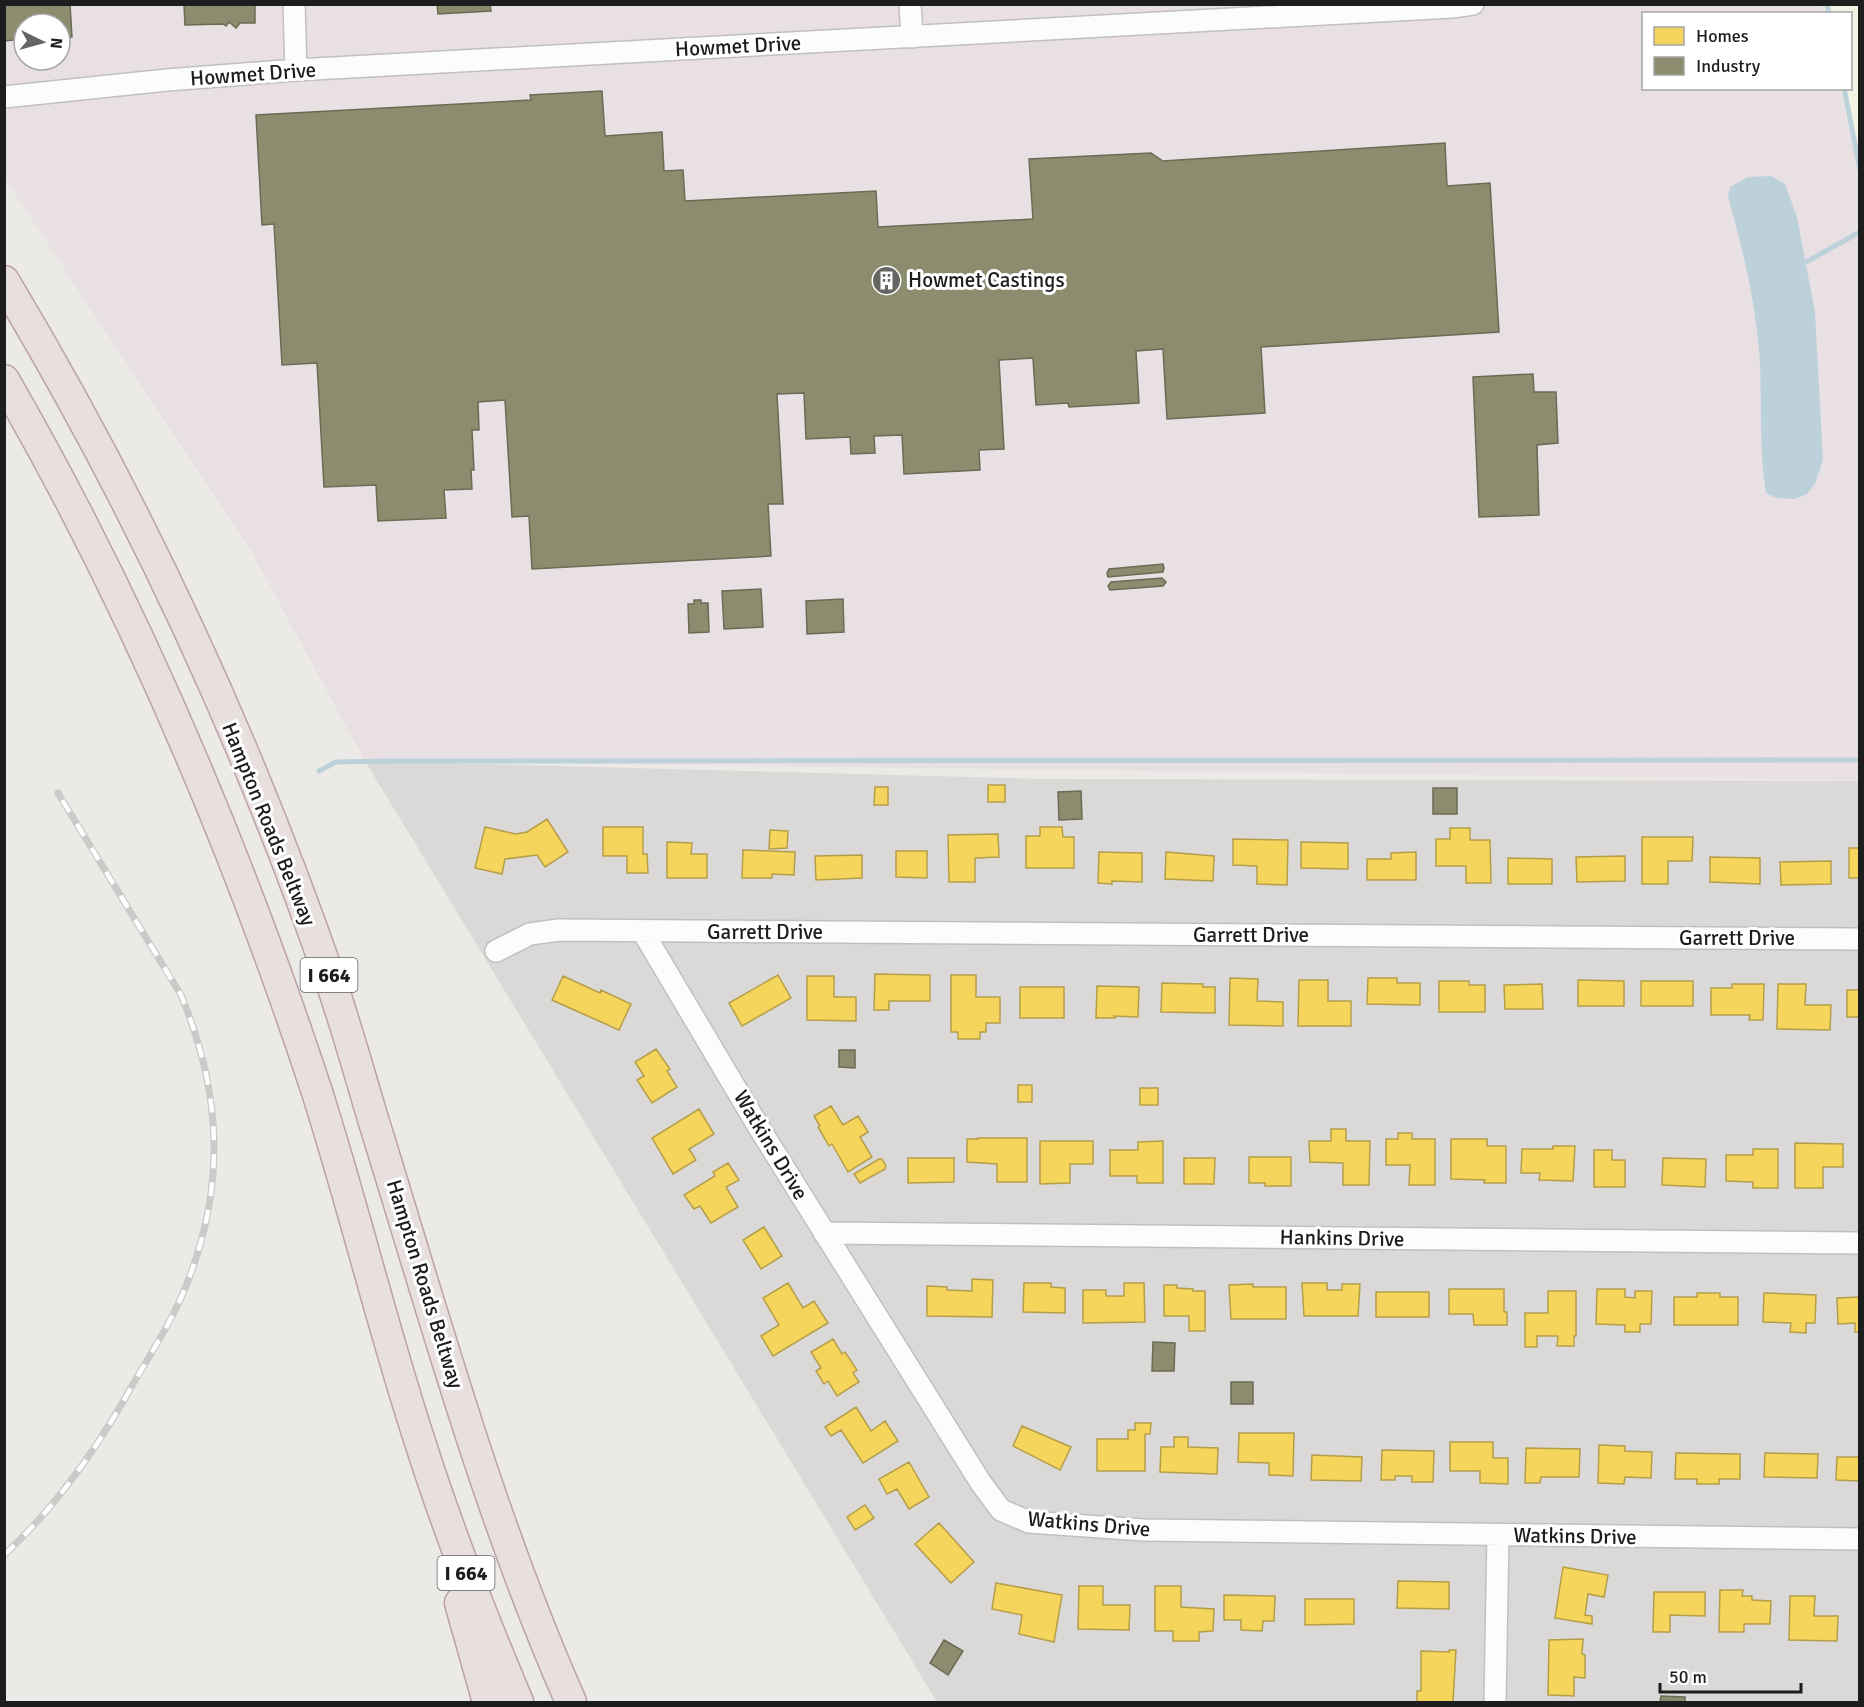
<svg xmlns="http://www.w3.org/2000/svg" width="1864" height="1707" viewBox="0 0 1864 1707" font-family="Signika,sans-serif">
	<rect width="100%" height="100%" fill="#ebeae6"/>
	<path fill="#dad9d7" d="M365 761 1045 779 1859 781V1702H937Z"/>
	<path fill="#e8e0e3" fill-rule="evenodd" d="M4 5H1821L1823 13 1644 14V88L1840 89 1860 179 1859 780 365 761 251 551 5 179ZM24 24H60V60H24Z"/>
	<path fill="#f2f3e2" d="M1825 5H1859V175L1842 89 1850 88V14L1827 13Z"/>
	<path fill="#bdd1db" d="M1771 176 1785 184 1797 217 1815 312 1823 460 1815 484 1807 494 1795 499 1776 498 1766 493C1758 446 1763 398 1759 350 1754 296 1743 249 1728 197L1730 187 1748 177Z"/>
	<path fill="#f6d55c" stroke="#b59e49" stroke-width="1.5" d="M988 785H1005V802H988Z
		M875 787H888V805H874Z
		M547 819 568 852 545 867 537 855 505 859 502 874 475 868 485 827 516 834 527 832Z
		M603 827H643V854H647L648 873H627V856H603Z
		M1040 827H1062L1063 837H1074V868H1026V836H1040Z
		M1450 828H1470V840H1490L1491 883H1466V866H1436V839H1450Z
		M770 830 788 831 787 848 769 849Z
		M998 834 999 857 975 858V882H949L948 835Z
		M1642 837H1693L1692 861H1668V884H1642Z
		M1233 839 1288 840 1287 885 1257 884V866L1233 865Z
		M667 842 692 843 691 854H707V878H667Z
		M1301 842 1348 843V869L1301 868Z
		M1849 848H1860V878H1849Z
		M743 850 795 852 794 875 772 874V878H742Z
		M896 851H927V878L896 877Z
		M1099 852 1142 853V882L1112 881V884L1098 883Z
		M1166 852 1214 856 1213 881 1165 879Z
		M1416 852V880H1367V859H1391V853Z
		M862 855V878L816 880 815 856Z
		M1625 856V881L1577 882 1576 857Z
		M1710 857 1760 858V884L1710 882Z
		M1508 858 1552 859V884H1508Z
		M1831 861V884L1781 885 1780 862Z
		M875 974 930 975V1001H889V1010H874Z
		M778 975 791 998 742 1026 729 1003Z
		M951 975H976V997H1000V1023H986V1032H980V1039H958V1032H951Z
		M563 976 600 993 601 990 631 1004 619 1030 552 1000Z
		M807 976H834V997H856V1021L807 1020Z
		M1230 978 1258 979 1257 1001 1283 1002V1026L1229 1025Z
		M1368 978H1397V983H1420V1005L1367 1004Z
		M1299 980H1328V1001H1351V1026H1298Z
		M1578 980 1624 981V1006H1578Z
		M1439 981H1469V985H1485V1012H1439Z
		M1641 981H1693V1006H1641Z
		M1162 983 1203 984V987H1215V1013L1161 1012Z
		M1542 984 1543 1009H1505L1504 985Z
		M1732 984H1764L1763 1020H1749L1750 1015H1711V988H1732Z
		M1778 984H1806L1805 1005H1831L1830 1030 1777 1029Z
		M1097 986 1139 987 1138 1017 1114 1016 1115 1018H1096Z
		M1020 987H1064V1018H1020Z
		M1847 990H1860V1017H1847Z
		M656 1049 670 1069 667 1071 677 1087 652 1103 637 1080 644 1076 635 1062Z
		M1018 1085H1032V1102H1018Z
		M1140 1088H1158V1105H1140Z
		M831 1106 843 1125 858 1116 868 1132 860 1137 872 1157 848 1172 832 1144 829 1146 818 1127 820 1126 814 1116Z
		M699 1109 714 1134 689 1149 696 1160 673 1174 652 1138Z
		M1331 1129H1346V1141H1370L1369 1185H1343V1163L1310 1162 1309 1141H1331Z
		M1398 1133H1412V1139H1435V1185H1409L1410 1165H1386V1139H1398Z
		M978 1138H1027V1182H997V1164L967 1162V1139H978Z
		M1451 1139H1487V1146H1506V1183H1484L1485 1180 1451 1179Z
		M1040 1141H1093V1164H1070V1183L1040 1184Z
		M1163 1141V1183H1137V1176H1110V1150H1138V1142Z
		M1795 1143 1843 1144V1167H1823V1188H1795Z
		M1553 1146H1575L1573 1181 1539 1180 1540 1173H1521L1522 1149H1553Z
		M1753 1149H1778V1188H1753V1182L1726 1181V1155H1753Z
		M1594 1150H1612V1160H1625V1187H1594Z
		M1249 1157H1291V1186H1265V1183H1249Z
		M908 1158H954V1182L908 1183Z
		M1184 1158H1215L1214 1184H1184Z
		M1663 1158 1706 1159 1705 1187 1662 1185Z
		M879 1159H882L886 1166 885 1169 860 1183 854 1174Z
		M728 1163 739 1180 726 1187 738 1207 711 1223 700 1206 694 1209 684 1195 715 1176 713 1172Z
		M764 1227 782 1256 761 1269 743 1240Z
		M972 1279 993 1280 992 1317 927 1316V1286L947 1287V1290L972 1291Z
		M788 1283 803 1308 814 1301 828 1323 773 1356 761 1336 779 1325 763 1298Z
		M1024 1283H1051V1287L1065 1288V1313L1023 1312Z
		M1124 1283H1144L1145 1322 1083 1323V1290H1106V1296H1124Z
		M1302 1283H1327V1290H1342V1284H1360L1358 1316H1304Z
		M1253 1284V1287H1286V1319H1231L1229 1285Z
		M1164 1285H1177V1288L1193 1289V1291H1205V1331H1189V1316H1164Z
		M1449 1289H1504V1312H1507V1325H1474L1473 1314H1449Z
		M1597 1289H1625V1297L1635 1298V1291H1652L1651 1324H1640V1332H1625V1325L1596 1324Z
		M1548 1291H1576V1336H1574V1346H1557L1558 1336H1537V1347H1525V1313H1548Z
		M1376 1292H1429V1317H1376Z
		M1697 1293H1720V1297H1738V1325H1674V1297H1697Z
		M1764 1293 1816 1295 1815 1323H1806V1333L1790 1332 1791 1323 1763 1322Z
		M1860 1297V1332H1855V1323L1838 1324 1837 1298Z
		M833 1339 842 1354 845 1352 857 1370 853 1373 859 1382 837 1396 828 1381 824 1384 816 1371 821 1368 811 1352Z
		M856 1407 871 1431 885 1421 898 1441 863 1463 841 1430 831 1436 825 1427Z
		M1135 1423H1151L1150 1434H1145V1471H1097V1439H1128V1430H1135Z
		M1022 1426 1071 1447 1060 1470 1013 1446Z
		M1239 1433H1294L1293 1476 1269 1475V1463L1238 1462Z
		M1174 1437H1188V1447L1218 1448 1217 1474 1160 1472 1161 1447H1174Z
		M1450 1442H1493V1458H1508V1484L1480 1483V1471H1450Z
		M1599 1445 1625 1446V1451L1652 1452 1651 1478 1625 1477 1624 1484 1598 1483Z
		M1526 1448 1580 1449 1579 1477H1541L1540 1483H1525Z
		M1382 1450 1434 1451 1433 1482H1412V1476H1395V1480H1381Z
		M1676 1453 1740 1454V1479H1719V1484H1697V1479H1675Z
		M1765 1453 1818 1454 1817 1478 1764 1477Z
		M1312 1455 1362 1457 1361 1481 1311 1480Z
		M1837 1457H1860V1481L1836 1480Z
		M909 1462 929 1497 909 1509 897 1489 887 1494 879 1479Z
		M865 1505 874 1518 855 1530 847 1517Z
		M939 1523 974 1562 951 1583 915 1544Z
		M1563 1567 1608 1575 1604 1597 1588 1594 1585 1615 1592 1616V1624L1555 1618Z
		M1398 1581 1449 1582V1609L1397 1608Z
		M996 1583 1062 1595 1054 1642 1019 1634 1022 1615 992 1609Z
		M1079 1586H1103V1605H1130L1129 1630 1078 1629Z
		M1155 1586H1181V1607L1214 1609 1213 1631 1199 1632V1641H1173V1631H1155Z
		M1720 1590H1743L1742 1596H1752V1600L1771 1601 1770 1624H1744V1632H1719Z
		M1654 1592H1705V1616L1670 1615V1632H1653Z
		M1224 1595 1275 1596 1274 1621H1263L1262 1631 1241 1630V1620H1224Z
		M1790 1596H1815L1814 1616H1838L1837 1641 1789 1640Z
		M1305 1599H1354V1624L1305 1625Z
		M1583 1639 1582 1654 1585 1655V1678L1574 1677V1696L1548 1695 1549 1640Z
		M1449 1650H1456L1453 1702H1417V1691H1421V1651L1449 1652Z"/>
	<path fill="#8c8c6e" stroke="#6b6b56" stroke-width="1.5" d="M4 4H70L72 37H60V24H24V39L4 41Z
		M184 4H255V23H240L236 28 229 22 226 26 223 24 185 25Z
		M437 4H490L491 11 438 14Z
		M602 91 605 136 662 132 664 171 683 170 685 201 876 191 878 227 1033 219 1029 159 1151 153 1163 161 1445 143 1447 186 1490 183 1499 332 1261 347 1265 413 1167 419 1163 349 1136 351 1139 403 1069 407 1068 403 1036 405 1033 358 999 360 1004 449 979 450 980 470 904 474 902 435 874 436 875 453 851 454 850 437 806 439 804 393 777 394 783 504H768L771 556 532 569 529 516 512 517 505 400 478 402 479 430H472L474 470H471L472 489 444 490 446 518 378 521 376 485 324 487 317 363 282 365 274 224 262 225 256 115 531 100 530 95Z
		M1533 374 1534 392H1556L1558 443 1537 445 1539 515 1479 517 1473 377Z
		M1163 564 1164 568 1163 572 1108 577 1107 573 1109 569Z
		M1162 578 1166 582 1163 586 1110 590 1108 586 1111 582Z
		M761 589 763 627 724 629 722 591Z
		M843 599 844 632 807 634 806 601Z
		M694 600H701V603H708L709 632 689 633 688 604H694Z
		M1433 788H1457V814H1433Z
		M1081 791 1082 819 1059 820 1058 792Z
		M839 1050H855V1068L839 1067Z
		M1153 1342 1175 1343 1174 1371H1152Z
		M1231 1382H1253V1404H1231Z
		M944 1640 963 1651 948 1675 930 1663Z
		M1661 1696 1685 1697V1702H1660Z"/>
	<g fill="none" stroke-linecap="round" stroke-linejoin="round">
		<path stroke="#bdd1db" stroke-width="5" d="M1827 4 1829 14
			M1844 88 1860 170
			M1806 262 1860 232
			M319 771 336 762 391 761 1860 760"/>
		<defs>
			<path id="minor" d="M294 4 296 70
				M910 4 912 37
				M4 97 167 80 296 70 1452 7 1473 4
				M643 932 758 1126 981 1483 1001 1510 1029 1522 1144 1530 1860 1539
				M496 951 530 934 559 930 1860 939
				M824 1233 1860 1243
				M1495 1702 1498 1535"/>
			<path id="highway" d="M4 281C136 501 246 737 330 979 346 1025 359 1072 373 1119 434 1315 488 1514 571 1702
				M4 380C134 605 236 846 317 1092 354 1208 382 1326 420 1442 448 1530 482 1617 518 1702
				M460 1603 488 1702"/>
		</defs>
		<use href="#minor" stroke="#c1c0be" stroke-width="24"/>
		<use href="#highway" stroke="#bca1a6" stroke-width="33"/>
		<use href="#minor" stroke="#fcfcfb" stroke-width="21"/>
		<use href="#highway" stroke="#e8dfdf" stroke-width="30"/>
		<defs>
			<path id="rail" d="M4 1555C56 1507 98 1447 132 1386 151 1353 172 1321 186 1286 226 1186 222 1094 181 995L58 793"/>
		</defs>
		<use href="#rail" stroke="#cacac9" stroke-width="7"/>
		<use href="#rail" stroke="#fff" stroke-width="4.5" stroke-dasharray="14" stroke-linecap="butt"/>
	</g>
	<defs>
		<symbol id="building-disc" viewBox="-11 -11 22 22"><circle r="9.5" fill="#656563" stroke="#fff"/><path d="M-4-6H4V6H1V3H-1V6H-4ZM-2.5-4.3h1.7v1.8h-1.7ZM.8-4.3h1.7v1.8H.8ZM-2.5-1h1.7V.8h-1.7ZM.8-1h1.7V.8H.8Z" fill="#fff"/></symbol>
	</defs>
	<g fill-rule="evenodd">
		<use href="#building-disc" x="870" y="264" width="33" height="33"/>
	</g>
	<g text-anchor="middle" stroke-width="6" stroke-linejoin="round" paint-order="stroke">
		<g fill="#fff" stroke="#616161" stroke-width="1.5">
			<rect x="300.5" y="958" width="57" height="34" rx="4.5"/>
			<rect x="437.5" y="1556" width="57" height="34" rx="4.5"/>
		</g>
		<g font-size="20" font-weight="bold" fill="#1d1d1d">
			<text x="329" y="982">I 664</text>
			<text x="466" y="1580">I 664</text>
		</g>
		<g font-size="21" fill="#1d1d1d" stroke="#fff">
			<text transform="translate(738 46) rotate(-3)" y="7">Howmet Drive</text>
			<text transform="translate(253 74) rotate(-4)" y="7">Howmet Drive</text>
			<text transform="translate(269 824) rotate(68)" y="7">Hampton Roads Beltway</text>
			<text x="765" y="939">Garrett Drive</text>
			<text x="1251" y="942">Garrett Drive</text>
			<text x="1737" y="945">Garrett Drive</text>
			<text transform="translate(771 1145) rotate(59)" y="7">Watkins Drive</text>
			<text transform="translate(1342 1238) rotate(1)" y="7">Hankins Drive</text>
			<text transform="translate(425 1284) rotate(73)" y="7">Hampton Roads Beltway</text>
			<text transform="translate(1089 1524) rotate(5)" y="7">Watkins Drive</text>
			<text transform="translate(1575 1536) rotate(1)" y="7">Watkins Drive</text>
		</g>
		<g font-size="21" fill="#1d1d1d" stroke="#fff" text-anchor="start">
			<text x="908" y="287">Howmet Castings</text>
		</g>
	</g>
	<rect width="1864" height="1707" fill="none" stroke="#1d1d1d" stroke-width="12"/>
	<rect x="1642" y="12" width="210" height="78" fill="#ffffff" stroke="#a5a5a5" stroke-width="1.5"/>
	<rect x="1654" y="27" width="30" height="18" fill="#f6d55c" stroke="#a5a5a5" stroke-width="1.5"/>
	<text x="1696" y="42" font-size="18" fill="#1d1d1d">Homes</text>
	<rect x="1654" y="57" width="30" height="18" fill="#8c8c6e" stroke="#a5a5a5" stroke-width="1.5"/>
	<text x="1696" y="72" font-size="18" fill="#1d1d1d">Industry</text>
	<g transform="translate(42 42) rotate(95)"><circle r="28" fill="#ffffff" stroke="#a5a5a5" stroke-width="1.5"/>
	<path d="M0-4.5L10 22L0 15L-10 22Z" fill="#656563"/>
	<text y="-9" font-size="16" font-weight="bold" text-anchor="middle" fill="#1d1d1d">N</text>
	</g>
	<path d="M1660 1683v9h141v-9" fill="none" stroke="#1d1d1d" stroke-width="3"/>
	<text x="1669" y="1683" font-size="18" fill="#1d1d1d" stroke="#ffffff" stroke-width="4.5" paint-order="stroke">50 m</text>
</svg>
